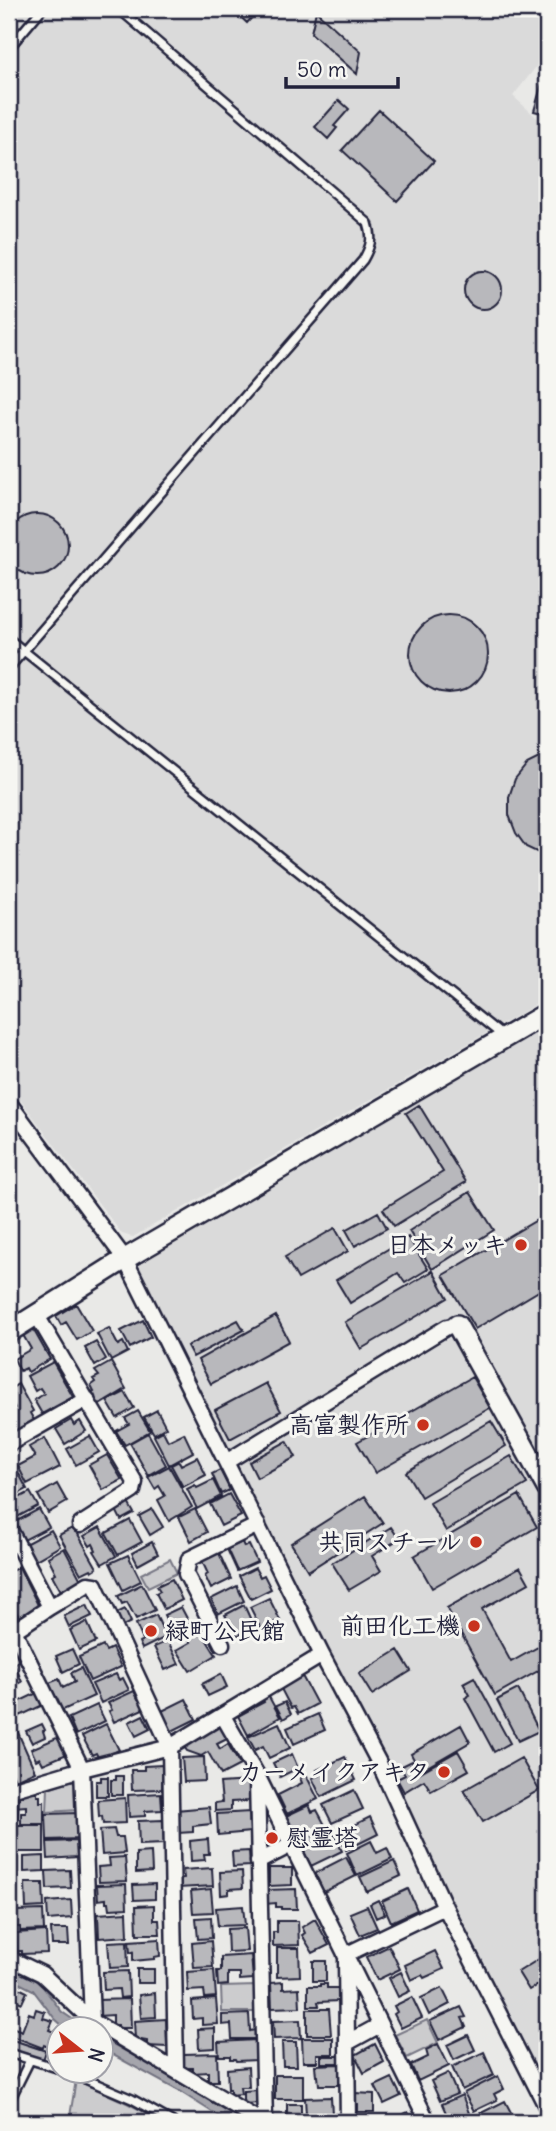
<svg xmlns="http://www.w3.org/2000/svg" width="556" height="2131" viewBox="0 0 556 2131" font-family="Delius,'Klee One',sans-serif">
	<rect width="100%" height="100%" fill="#e9e9e7"/>
	<filter id="ink" filterUnits="userSpaceOnUse"><feTurbulence type="fractalNoise" baseFrequency=".0143" numOctaves="2"/><feDisplacementMap in="SourceGraphic" scale="14" xChannelSelector="R" yChannelSelector="G"/><feConvolveMatrix kernelMatrix="1 2 1 2 8 2 1 2 1" color-interpolation-filters="sRGB"/></filter>
	<g filter="url(#ink)">
		<path fill="#dadada" d="M9 9H547V53L513 96 547 127V356L540 365 547 377V998L133 1237 122 1234 9 1085Z
			M547 1023V1466L474 1333 461 1321 231 1453 140 1271V1262L145 1254Z
			M448 1338 460 1341 547 1498V2090L440 1881 238 1465Z"/>
		<path fill="#ccccce" stroke="#777784" stroke-width="2" d="M170 1559 177 1573 148 1587 141 1574Z
			M79 1778V1810L47 1812 48 1788Z
			M256 1986 257 2012H222L221 1987Z
			M427 2020 438 2043 407 2058 395 2035Z
			M76 2080 127 2103 164 2122H69Z"/>
		<path fill="#a5a5ac" stroke="#71717f" stroke-width="2" d="M9 1966 32 1977 43 1987 62 2012 87 2029H69L64 2027 55 2019 33 1990 9 1978Z
			M102 2038 184 2084 245 2122H228L179 2091 102 2049Z"/>
		<path fill="#b8b8bc" stroke="#22223b" stroke-width="2" d="M232 9H253L257 12 247 23Z
			M316 11 361 52 357 74 311 33Z
			M547 66V96L542 113 534 111Z
			M339 100 349 109 334 126 337 128 328 139 315 127Z
			M379 110 434 161 397 201 342 150Z
			M464 290a19 19 0 1 1 38 0a19 19 0 1 1-38 0Z
			M6 545a31 31 0 1 1 62 0a31 31 0 1 1-62 0Z
			M410 654a39 39 0 1 1 78 0a39 39 0 1 1-78 0Z
			M547 754V857L526 847 516 833 509 815V797L515 779 527 764Z
			M419 1105 466 1182 394 1226 383 1209 443 1172 406 1113Z
			M470 1192 494 1230 432 1269 409 1231Z
			M378 1212 387 1228 355 1246 346 1230Z
			M547 1214V1286L475 1329 443 1275Z
			M335 1228 348 1251 298 1279 285 1257Z
			M408 1237 428 1269 405 1283 398 1273 350 1303 336 1280Z
			M433 1271 448 1298 361 1349 345 1322Z
			M76 1304 92 1331 77 1340 66 1322 61 1325 56 1316Z
			M276 1316 289 1341 211 1384 198 1360Z
			M143 1320 151 1337 130 1348 121 1331Z
			M238 1320 244 1330 193 1357 187 1346Z
			M109 1328 118 1345 123 1342 128 1352 111 1361 97 1334Z
			M33 1329 50 1359 28 1372 26 1368 20 1371 14 1359 31 1349 23 1335Z
			M96 1342 106 1359 95 1366 85 1348Z
			M53 1362 73 1397 42 1414 34 1400 44 1394 40 1388 35 1391 27 1376Z
			M111 1362 126 1389 98 1406 90 1393 94 1391 91 1385 95 1382 93 1379 99 1376 95 1371Z
			M472 1377 490 1408 375 1473 357 1442Z
			M266 1383 281 1411 230 1439 215 1410Z
			M18 1384 33 1411 30 1413 35 1422 9 1437V1412L15 1408 9 1397V1390Z
			M125 1392 134 1408 117 1418 107 1401Z
			M157 1410 166 1427 154 1434 144 1417Z
			M138 1411 150 1431 125 1445 116 1431 129 1424 125 1418Z
			M71 1420 74 1425 80 1421 86 1431 65 1444 56 1429Z
			M491 1421 506 1446 421 1497 406 1472Z
			M163 1431 168 1441 184 1433 193 1452 169 1465 154 1436Z
			M148 1433 166 1465 148 1475 130 1443Z
			M90 1436 99 1452 76 1465 67 1449Z
			M45 1438 60 1467 27 1484 18 1466 35 1457 29 1447Z
			M287 1441 296 1457 257 1478 249 1462Z
			M107 1455 122 1480 103 1490 89 1465Z
			M511 1456 527 1484 446 1531 430 1503Z
			M197 1457 206 1475 183 1487 171 1465 179 1461 181 1465Z
			M169 1466 192 1507 169 1521 158 1500 165 1496 159 1486 155 1489 148 1477Z
			M220 1470 230 1490 221 1494 212 1474Z
			M18 1472 27 1489 9 1499V1477Z
			M213 1480 221 1496 197 1509 187 1489 195 1485 197 1488Z
			M57 1484 67 1502 48 1513 38 1495Z
			M30 1492 38 1506 10 1521 9 1503Z
			M229 1494 241 1516 221 1526 210 1504Z
			M519 1495 537 1527 432 1588 414 1556Z
			M365 1496 383 1523 308 1571 291 1543Z
			M127 1501 134 1513 121 1520 115 1508Z
			M39 1509 49 1527 24 1540 15 1522Z
			M152 1509 163 1527 150 1535 139 1516Z
			M195 1509 207 1532 191 1541 179 1517Z
			M130 1520 142 1542 118 1555 106 1533Z
			M74 1527 97 1568 92 1571 91 1569 81 1574 59 1535Z
			M100 1527 116 1556 102 1564 94 1551 96 1550 93 1544 90 1546 84 1536Z
			M391 1527 399 1539 372 1556 381 1571 349 1590 332 1563Z
			M51 1530 60 1546 32 1562 23 1545Z
			M152 1542 158 1554 138 1565 132 1553Z
			M242 1542 244 1547 249 1545 257 1562 237 1571 227 1549Z
			M64 1548 81 1580 61 1591 52 1575 56 1573 48 1557Z
			M218 1551 231 1579 211 1589 205 1576 208 1574 201 1559Z
			M128 1555 141 1581 123 1590 110 1563Z
			M19 1567 39 1607 19 1617 9 1598V1572Z
			M520 1567 529 1583 482 1609 511 1662 547 1642V1666L495 1695 447 1608Z
			M255 1568 260 1577 264 1575 271 1589 251 1599 239 1576Z
			M172 1579 182 1600 164 1609 156 1593 160 1591 157 1586Z
			M142 1584 155 1610 136 1619 127 1602 122 1604 118 1596Z
			M237 1586 244 1601 218 1614 211 1599Z
			M269 1598 280 1620 261 1629 250 1607Z
			M87 1605 92 1616 69 1627 64 1616Z
			M244 1605 256 1631 247 1636 245 1632 237 1636 225 1615Z
			M181 1607 191 1626 183 1630 186 1634 175 1639 164 1615Z
			M125 1609 131 1622 121 1627 115 1614Z
			M156 1615 166 1637 142 1649 139 1642 143 1640 136 1624Z
			M87 1622 96 1642 79 1650 70 1630Z
			M201 1631 216 1655 190 1671 177 1650 191 1642 189 1639Z
			M14 1640 23 1659 9 1666V1643Z
			M168 1641 179 1664 165 1670 154 1647Z
			M103 1646 106 1651 112 1648 121 1667 90 1681 79 1657Z
			M72 1649 79 1664 63 1672 56 1656Z
			M398 1650 411 1671 372 1695 359 1674Z
			M15 1666 22 1682 9 1688V1669Z
			M81 1668 94 1696 61 1711 49 1683 59 1679 63 1688 75 1682 71 1673Z
			M116 1674 119 1680 123 1678 129 1690 101 1703 92 1684Z
			M221 1674 227 1687 208 1696 202 1684Z
			M302 1676 317 1704 298 1714 294 1707 291 1708 280 1687Z
			M474 1677 510 1743 494 1752 465 1698 470 1695 463 1683Z
			M518 1689 539 1731 518 1741 497 1700Z
			M134 1691 138 1699 140 1698 145 1708 114 1722 109 1711 112 1710 108 1703Z
			M39 1692 45 1704 20 1716 14 1704Z
			M268 1695 280 1717 248 1735 238 1716 264 1702 262 1698Z
			M186 1699 196 1719 170 1732 160 1712Z
			M285 1702 291 1714 283 1719 276 1706Z
			M97 1705 105 1721 76 1735 69 1718Z
			M318 1714 325 1730 294 1744 287 1728Z
			M143 1715 150 1729 136 1736 129 1722Z
			M12 1719 35 1771 15 1780 9 1765V1721Z
			M221 1723 229 1738 217 1744 220 1749 228 1744 240 1765 221 1775 208 1752 201 1756 187 1751 183 1745Z
			M279 1723 290 1748 269 1758 263 1746 255 1750 248 1737Z
			M42 1724 45 1730 43 1731 45 1737 32 1743 26 1731Z
			M106 1724 119 1750 99 1759 96 1753 92 1755 82 1736Z
			M461 1725 470 1742 420 1771 411 1754Z
			M59 1737 67 1754 43 1764 40 1758 36 1760 31 1749Z
			M458 1751 469 1770 431 1791 424 1780 404 1792 397 1779 405 1775 400 1767 412 1761 419 1773Z
			M292 1754 298 1768 280 1777 273 1763Z
			M204 1757 205 1781 184 1782 182 1758Z
			M345 1757 356 1780 321 1797 312 1778 320 1775 317 1770Z
			M521 1758 539 1790 483 1822 464 1790Z
			M162 1765V1789L132 1790 131 1770H144V1766Z
			M306 1775 318 1799 287 1814 278 1795 302 1783 300 1778Z
			M116 1776H123V1795H111V1780H116Z
			M101 1777H108V1796H96V1781H101Z
			M249 1781 250 1801 231 1802V1810L215 1811V1803L222 1802 220 1783Z
			M354 1790 363 1809 332 1823 323 1805Z
			M23 1792H37V1796H40V1802H44V1824H21V1813H26V1806L14 1807V1796H23Z
			M161 1793 162 1810 145 1811V1816L129 1817 128 1795Z
			M125 1798 126 1823 103 1824 102 1816 99 1817 98 1800Z
			M309 1805 312 1812 317 1810 325 1825 297 1839 286 1816Z
			M209 1807 211 1824 193 1826V1832L178 1833 176 1810Z
			M249 1812 250 1832 218 1835 217 1814Z
			M78 1813 79 1839 47 1840 46 1814Z
			M370 1817 378 1834 346 1850 338 1833 349 1827 350 1830 353 1829 352 1826Z
			M163 1820 164 1844 139 1845 138 1821Z
			M16 1825H44V1852H14V1843H16Z
			M331 1827 342 1851 311 1866 299 1842Z
			M114 1829 116 1837H123L125 1853 102 1855 100 1830Z
			M208 1839 209 1854H204L205 1860 191 1861 190 1841Z
			M76 1841 77 1857 48 1859 47 1842Z
			M371 1841 377 1853 387 1848 392 1859 357 1876 347 1853Z
			M249 1851 250 1866 233 1867 232 1852Z
			M151 1852 152 1872 136 1873V1853Z
			M44 1856V1871L24 1872V1857Z
			M125 1857 127 1881 99 1882 98 1867 110 1866 109 1858Z
			M346 1857 356 1876 322 1893 313 1874Z
			M394 1861 401 1876 367 1892 360 1877Z
			M212 1868 213 1886 178 1888 177 1879 184 1878 183 1870Z
			M269 1868H292V1885L269 1886Z
			M70 1870 71 1888 47 1889 46 1871Z
			M242 1871 243 1888 229 1889V1894L221 1895 220 1872Z
			M25 1883H43L44 1907 26 1908Z
			M126 1884 127 1908 110 1909 109 1902H106V1899L98 1900 97 1885Z
			M155 1884V1899L134 1900 133 1885Z
			M211 1889 213 1912 193 1913 191 1891Z
			M296 1889 297 1909H281V1907H276V1903L265 1904 264 1890Z
			M408 1889 417 1910 391 1922 382 1901Z
			M71 1900 72 1918 48 1920 47 1902Z
			M378 1900 385 1914 376 1918 370 1904Z
			M154 1905V1920H159L160 1934H137L136 1906Z
			M243 1906 245 1925 218 1926 216 1908Z
			M367 1906 377 1928 360 1935 350 1913Z
			M43 1910 44 1930 20 1931V1927H15V1911Z
			M127 1912 128 1936 99 1938 98 1914Z
			M211 1917 212 1938 198 1939 196 1918Z
			M315 1919 329 1945 313 1953 302 1935 305 1933 302 1927Z
			M277 1921H298L299 1945 273 1946V1932H277Z
			M245 1928 247 1951 228 1952 227 1929Z
			M51 1929H68L69 1945H52Z
			M46 1931 47 1953 22 1954V1951H17L16 1933Z
			M159 1939 160 1956 154 1957V1959L133 1961V1952L130 1953 129 1941Z
			M127 1941 128 1967 110 1968 108 1942Z
			M211 1941 213 1967 194 1968 192 1943Z
			M389 1946 400 1969 377 1980 366 1957Z
			M277 1948H299L300 1976 277 1977Z
			M435 1951 444 1969 424 1978 422 1975 411 1980 405 1965Z
			M547 1954V1979L529 1990 518 1972Z
			M251 1955 253 1979 240 1980V1973H228V1985L218 1986 217 1971H221V1957Z
			M313 1961H326V1981H313Z
			M137 1969H154V1983H137Z
			M214 1970 216 1997 205 1998 204 1990 188 1991 187 1972Z
			M128 1971 129 1997 120 1998 119 1989 104 1990 103 1972Z
			M401 1972 410 1991 398 1997 389 1978Z
			M283 1982V1989L299 1988 300 2007 272 2008 271 1983Z
			M9 1983 27 1992 22 2003 9 1997Z
			M320 1984H327V1988H339V2001L318 2002 319 2006H308V1986H320Z
			M442 1988 450 2004 429 2015 421 1998Z
			M155 1993 156 2017 141 2018 139 1995Z
			M412 1997 422 2018 401 2028 394 2014 397 2012 394 2006Z
			M130 1999 131 2028H118V2025H113V2015L98 2016 97 2000Z
			M216 1999 218 2024 202 2025V2018L193 2019 192 2001Z
			M461 2007 466 2017 462 2018 466 2027 439 2040 430 2021Z
			M36 2009 45 2012 43 2018 53 2021 49 2030 59 2034 53 2049 44 2045 43 2048 9 2035 12 2027 22 2031 29 2013 34 2015Z
			M307 2009H329L331 2035H307Z
			M249 2014 250 2031 255 2030V2039H232L231 2024 222 2025V2015Z
			M166 2019 167 2047 147 2046V2041L135 2039 134 2021Z
			M300 2020 301 2038 274 2039 273 2021Z
			M215 2028V2048L199 2049 198 2029Z
			M468 2035 475 2050 454 2060 447 2045Z
			M302 2038H333V2054H317V2062H303Z
			M10 2039 46 2051 43 2060 9 2049Z
			M256 2040 257 2060 236 2061 235 2059H230V2056H219L218 2042Z
			M282 2042H296L297 2066H283Z
			M375 2044 384 2062 364 2073 355 2055Z
			M438 2044 449 2066 418 2081 411 2065 428 2057 426 2050Z
			M484 2052 494 2075 462 2090 452 2067Z
			M217 2053 218 2081H208V2072L193 2073V2068H184V2054Z
			M321 2056H339V2063H321Z
			M339 2064V2085H319L318 2076H316L315 2065Z
			M248 2067 249 2087H240L241 2094 230 2095V2089H228L227 2069Z
			M448 2073 457 2094 440 2101 431 2081Z
			M275 2075H303V2099H275Z
			M498 2076 504 2089 494 2094 497 2100 474 2111 464 2093Z
			M392 2078 401 2096 384 2104 375 2086Z
			M258 2090 259 2103 243 2104V2091Z
			M354 2093 374 2094V2112H358V2104H354Z
			M462 2095 469 2113 463 2116 464 2120 459 2122H450L442 2104Z
			M331 2097 332 2114 306 2115 305 2098Z
			M505 2101 516 2122H478L475 2116Z
			M287 2104H301V2122H287Z
			M408 2112 413 2122H387Z"/>
		<g fill="none" stroke-linecap="round" stroke-linejoin="round">
			<defs>
				<path id="lane" d="M9 48 42 9
					M9 639 504 1037
					M9 668 363 260C371 246 373 238 368 223L119 9
					M9 2053 60 2069
					M69 2072 132 2099 173 2122
					M9 2102 30 2060"/>
				<path id="street" d="M9 1103 125 1259 322 1655 378 1761 445 1907 547 2108
					M36 1314 135 1482 133 1491 80 1525
					M12 1442 87 1399
					M226 1462 447 1327 457 1325
					M9 1528 50 1607 9 1634
					M50 1607 88 1584 95 1585 170 1747 176 2069
					M9 1620 82 1769 92 2021
					M222 1644 186 1574 189 1559 258 1525
					M223 1716 257 1775 428 2122
					M257 1781 265 2122
					M9 1818 11 1790 82 1769 170 1747 322 1655
					M258 1862 291 1845
					M345 1955 445 1907
					M9 1958 42 1974 92 2021 262 2122
					M346 1960 348 2122
					M347 2043 380 2025"/>
				<path id="secondary" d="M457 1325 547 1488
					M9 1332 125 1259 547 1013"/>
			</defs>
			<use href="#lane" stroke="#22223b" stroke-width="12"/>
			<use href="#street" stroke="#22223b" stroke-width="19"/>
			<use href="#secondary" stroke="#22223b" stroke-width="24"/>
			<use href="#lane" stroke="#f6f6f2" stroke-width="7"/>
			<use href="#street" stroke="#f6f6f2" stroke-width="14"/>
			<use href="#secondary" stroke="#f6f6f2" stroke-width="19"/>
		</g>
	</g>
	<g fill="#c8321e" stroke="#f6f6f2" stroke-width="2.5">
		<circle cx="521" cy="1245" r="7"/>
		<circle cx="423" cy="1425" r="7"/>
		<circle cx="476" cy="1542" r="7"/>
		<circle cx="474" cy="1626" r="7"/>
		<circle cx="151" cy="1631" r="7"/>
		<circle cx="444" cy="1772" r="7"/>
		<circle cx="272" cy="1838" r="7"/>
	</g>
	<g text-anchor="middle" stroke-width="6" stroke-linejoin="round" paint-order="stroke">
		<g font-size="24" font-weight="bold" fill="#22223b" stroke="#f6f6f2" text-anchor="end">
			<text x="507" y="1253">日本メッキ</text>
			<text x="409" y="1433">高富製作所</text>
			<text x="462" y="1550">共同スチール</text>
			<text x="460" y="1634">前田化工機</text>
			<text x="165" y="1639" text-anchor="start">緑町公民館</text>
			<text x="430" y="1780">カーメイクアキタ</text>
			<text x="286" y="1846" text-anchor="start">慰霊塔</text>
		</g>
	</g>
	<rect width="556" height="2131" fill="none" stroke="#f6f6f2" stroke-width="35"/>
	<rect x="18" y="18" width="521" height="2096" fill="none" stroke="#22223b" stroke-width="2.5" filter="url(#ink)"/>
	<g transform="translate(80 2050) rotate(107)"><circle r="33" fill="#f6f6f2" stroke="#a1a1a9" stroke-width="2"/>
	<path d="M0-5L12 26L0 18L-12 26Z" fill="#c8321e"/>
	<text y="-10" font-size="19" font-weight="bold" text-anchor="middle" fill="#22223b">N</text>
	</g>
	<path d="M286 77v10h112v-10" fill="none" stroke="#22223b" stroke-width="3.5"/>
	<text x="297" y="77" font-size="21" fill="#22223b" stroke="#f6f6f2" stroke-width="5" paint-order="stroke">50 m</text>
</svg>
